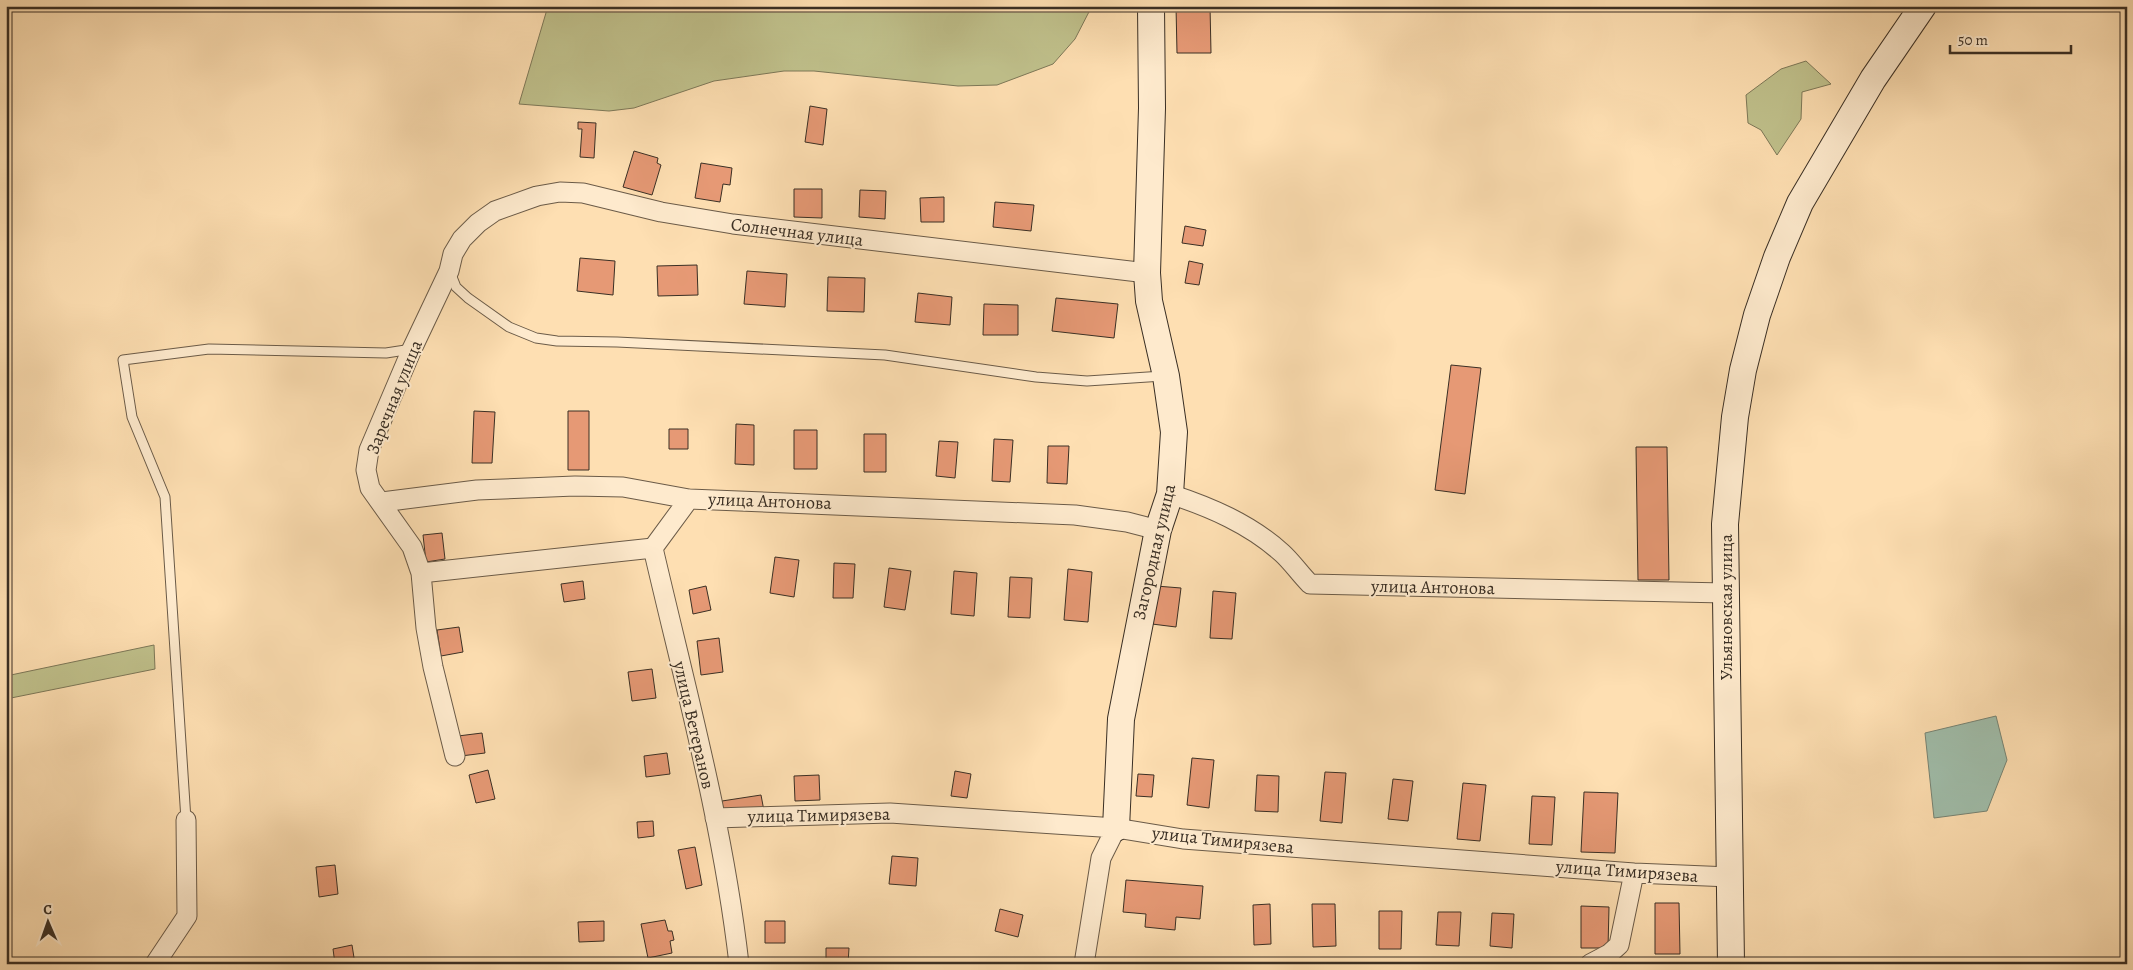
<svg xmlns="http://www.w3.org/2000/svg" width="2133" height="970" viewBox="0 0 2133 970" font-family="Alegreya,serif">
	<rect width="100%" height="100%" fill="#fedfb2"/>
	<filter id="stains"><feTurbulence type="fractalNoise" baseFrequency=".004" numOctaves="4"/><feColorMatrix values="0 0 0 0 .2 0 0 0 0 .09 0 0 0 0 .02 0 0 0 .5 -.17"/></filter>
	<radialGradient id="worn" r=".72"><stop offset=".6" stop-color="#630" stop-opacity="0"/><stop offset="1" stop-color="#630" stop-opacity=".3"/></radialGradient>
	<path fill="#c0c18c" stroke="#7d7858" d="M548 6H1092L1075 39 1053 64 997 85 958 86 814 71H784L714 81 634 108 609 111 519 104Z
		M1806 61 1831 84 1802 92 1801 119 1777 155 1761 130 1748 123 1746 95 1781 69Z
		M154 645 155 669 6 699V676Z"/>
	<path fill="#a0bdaa" stroke="#778474" d="M1996 716 2007 760 1987 811 1934 818 1925 733Z"/>
	<path fill="#e69975" stroke="#3a2f24" d="M1176 6H1210L1211 53H1177Z
		M810 106 827 109 823 145 805 142Z
		M578 122 596 123 594 158 580 157 582 129H578Z
		M634 151 658 158 657 163 661 165 652 195 623 187Z
		M701 163 732 168 730 185 723 184 720 202 695 198Z
		M794 189H822V218L794 217Z
		M860 190 886 191 885 219 859 217Z
		M944 197V222H921L920 198Z
		M995 202 1034 205 1031 231 993 227Z
		M1185 226 1206 230 1203 246 1182 243Z
		M580 258 615 261 613 295 577 291Z
		M1189 261 1203 264 1199 285 1185 283Z
		M697 265 698 295 658 296 657 266Z
		M747 271 787 274 785 307 744 304Z
		M828 277 865 278 864 312 827 311Z
		M918 293 952 297 950 325 915 322Z
		M1056 298 1118 304 1114 338 1052 331Z
		M984 304 1018 305V335H983Z
		M1451 365 1481 368 1465 494 1435 490Z
		M474 411 495 412 492 463H472Z
		M568 411H589V470H568Z
		M736 424 754 425V465L735 464Z
		M669 429H688V449H669Z
		M794 430H817V469H794Z
		M864 434H886V472H864Z
		M994 439 1013 440 1010 482 992 481Z
		M939 441 958 442 955 478 936 476Z
		M1048 446H1069L1067 484 1047 483Z
		M1636 447H1667L1669 580H1638Z
		M442 533 445 559 426 562 423 535Z
		M775 557 799 560 794 597 770 593Z
		M834 563 855 564 853 598H833Z
		M889 568 911 571 905 610 884 607Z
		M1068 569 1092 572 1088 622 1064 620Z
		M954 571 977 573 974 616 951 614Z
		M1010 577 1032 578 1030 618 1008 617Z
		M583 581 585 599 564 602 561 584Z
		M706 586 711 610 693 614 689 590Z
		M1156 586 1181 588 1176 627 1152 624Z
		M1213 591 1236 593 1232 639 1210 638Z
		M459 627 463 652 441 656 437 630Z
		M719 638 723 672 701 675 697 641Z
		M652 669 656 698 632 701 628 672Z
		M482 733 485 753 461 756 458 736Z
		M667 753 670 774 646 777 644 756Z
		M1192 758 1214 760 1209 808 1187 805Z
		M488 770 495 799 476 803 469 775Z
		M955 771 971 774 967 798 951 796Z
		M1325 772 1346 773 1342 823 1320 821Z
		M1138 774 1154 775 1152 797 1136 796Z
		M819 775 820 800 795 801 794 776Z
		M1257 775 1279 776 1278 812 1255 811Z
		M1393 779 1413 781 1408 821 1388 819Z
		M1463 783 1486 785 1480 841 1457 839Z
		M1584 792 1618 793 1615 853 1581 852Z
		M761 795 764 811 724 816 722 801Z
		M1532 796 1555 797 1552 845 1529 844Z
		M653 821 654 836 638 838 637 822Z
		M695 847 702 885 686 889 678 850Z
		M892 856 918 858 916 886 889 884Z
		M335 865 338 894 319 897 316 867Z
		M1126 880 1203 886 1200 919 1176 917 1175 930 1145 927 1146 914 1123 912Z
		M1655 903H1679L1680 954H1655Z
		M1270 904 1271 944 1254 945 1253 905Z
		M1312 904H1335L1336 946 1313 947Z
		M1581 906 1609 907 1608 948H1581Z
		M1000 909 1023 915 1018 937 995 931Z
		M1379 911H1402L1401 949H1379Z
		M1438 912H1461L1459 946 1436 945Z
		M1492 913 1514 914 1512 948 1490 946Z
		M665 920 668 931H672L674 940 670 941 672 953 648 958 641 924Z
		M604 921V941L579 942 578 922Z
		M765 921H785V943H765Z
		M352 945 355 964H335L333 949Z
		M826 948H849L848 964H826Z"/>
	<g fill="none" stroke-linecap="round" stroke-linejoin="round">
		<defs>
			<path id="lane" d="M450 272 456 287 468 298 509 327 536 338 557 341 617 342 885 355 1036 377 1087 381 1163 376
				M186 820 165 497 132 417 123 360 209 349 386 353 412 349"/>
			<path id="street" d="M1170 494C1210 507 1250 524 1282 553 1292 562 1300 574 1310 584L1725 593
				M689 499 653 548C685 686 723 823 739 964
				M382 502 477 490 575 486 623 487 689 499 1075 515 1127 522 1158 530
				M421 573 653 548
				M455 756 433 667 426 628 421 573 412 547 370 488 366 470 369 450 412 349 449 271 453 254 462 239 478 223 495 211 537 196 560 192 583 193 661 212 733 224 1147 273
				M715 818 890 813 1116 828 1183 839 1634 873 1730 877
				M155 964 187 916 186 820
				M1084 964 1101 858 1116 828
				M1590 964 1609 954 1619 945 1634 873"/>
			<path id="secondary" d="M1116 828 1121 719 1158 530 1170 494 1174 432 1166 376 1149 301 1147 273 1152 108 1151 6
				M1731 964 1725 524 1735 417 1743 370 1757 315 1777 257 1800 203 1873 79 1923 6"/>
		</defs>
		<use href="#lane" stroke="#6b5b48" stroke-width="11"/>
		<use href="#street" stroke="#6b5b48" stroke-width="21"/>
		<use href="#secondary" stroke="#3a2f24" stroke-width="28"/>
		<use href="#lane" stroke="#feeacd" stroke-width="9"/>
		<use href="#street" stroke="#feeacd" stroke-width="19"/>
		<use href="#secondary" stroke="#feeacd" stroke-width="26"/>
	</g>
	<g text-anchor="middle" stroke-width="4" stroke-linejoin="round" paint-order="stroke">
		<g font-size="18" fill="#3a2f24" stroke="#feeacd">
			<text transform="translate(797 232) rotate(7)" y="6">Солнечная улица</text>
			<text transform="translate(394 397) rotate(-68)" y="6">Заречная улица</text>
			<text transform="translate(770 501) rotate(2)" y="6">улица Антонова</text>
			<text transform="translate(1154 552) rotate(-77)" y="6">Загородная улица</text>
			<text transform="translate(1433 587) rotate(1)" y="6">улица Антонова</text>
			<text transform="translate(1726 607) rotate(-90)" y="6">Ульяновская улица</text>
			<text transform="translate(694 725) rotate(77)" y="6">улица Ветеранов</text>
			<text transform="translate(819 815) rotate(-1)" y="6">улица Тимирязева</text>
			<text transform="translate(1223 840) rotate(6)" y="6">улица Тимирязева</text>
			<text transform="translate(1627 871) rotate(4)" y="6">улица Тимирязева</text>
		</g>
	</g>
	<rect width="2133" height="970" fill="none" stroke="#fedfb2" stroke-width="25"/>
	<rect x="8" y="8" width="2118" height="955" fill="none" stroke="#3a2f24" stroke-width="2.5"/>
	<rect x="12" y="12" width="2108" height="945" fill="none" stroke="#3a2f24"/>
	<g transform="translate(48 922) rotate(358)" stroke="#feeacd" stroke-width="4" paint-order="stroke">
	<path d="M0-4L9 19L0 12L-9 19Z" fill="#3a2f24"/>
	<text y="-8" font-size="14" font-weight="bold" text-anchor="middle" fill="#3a2f24">С</text>
	</g>
	<path d="M1950 45v8h121v-8" fill="none" stroke="#3a2f24" stroke-width="2.5"/>
	<text x="1958" y="45" font-size="15" fill="#3a2f24" stroke="#feeacd" stroke-width="4" paint-order="stroke">50 m</text>
	<rect width="100%" height="100%" filter="url(#stains)"/>
	<rect width="100%" height="100%" fill="url(#worn)"/>
</svg>
